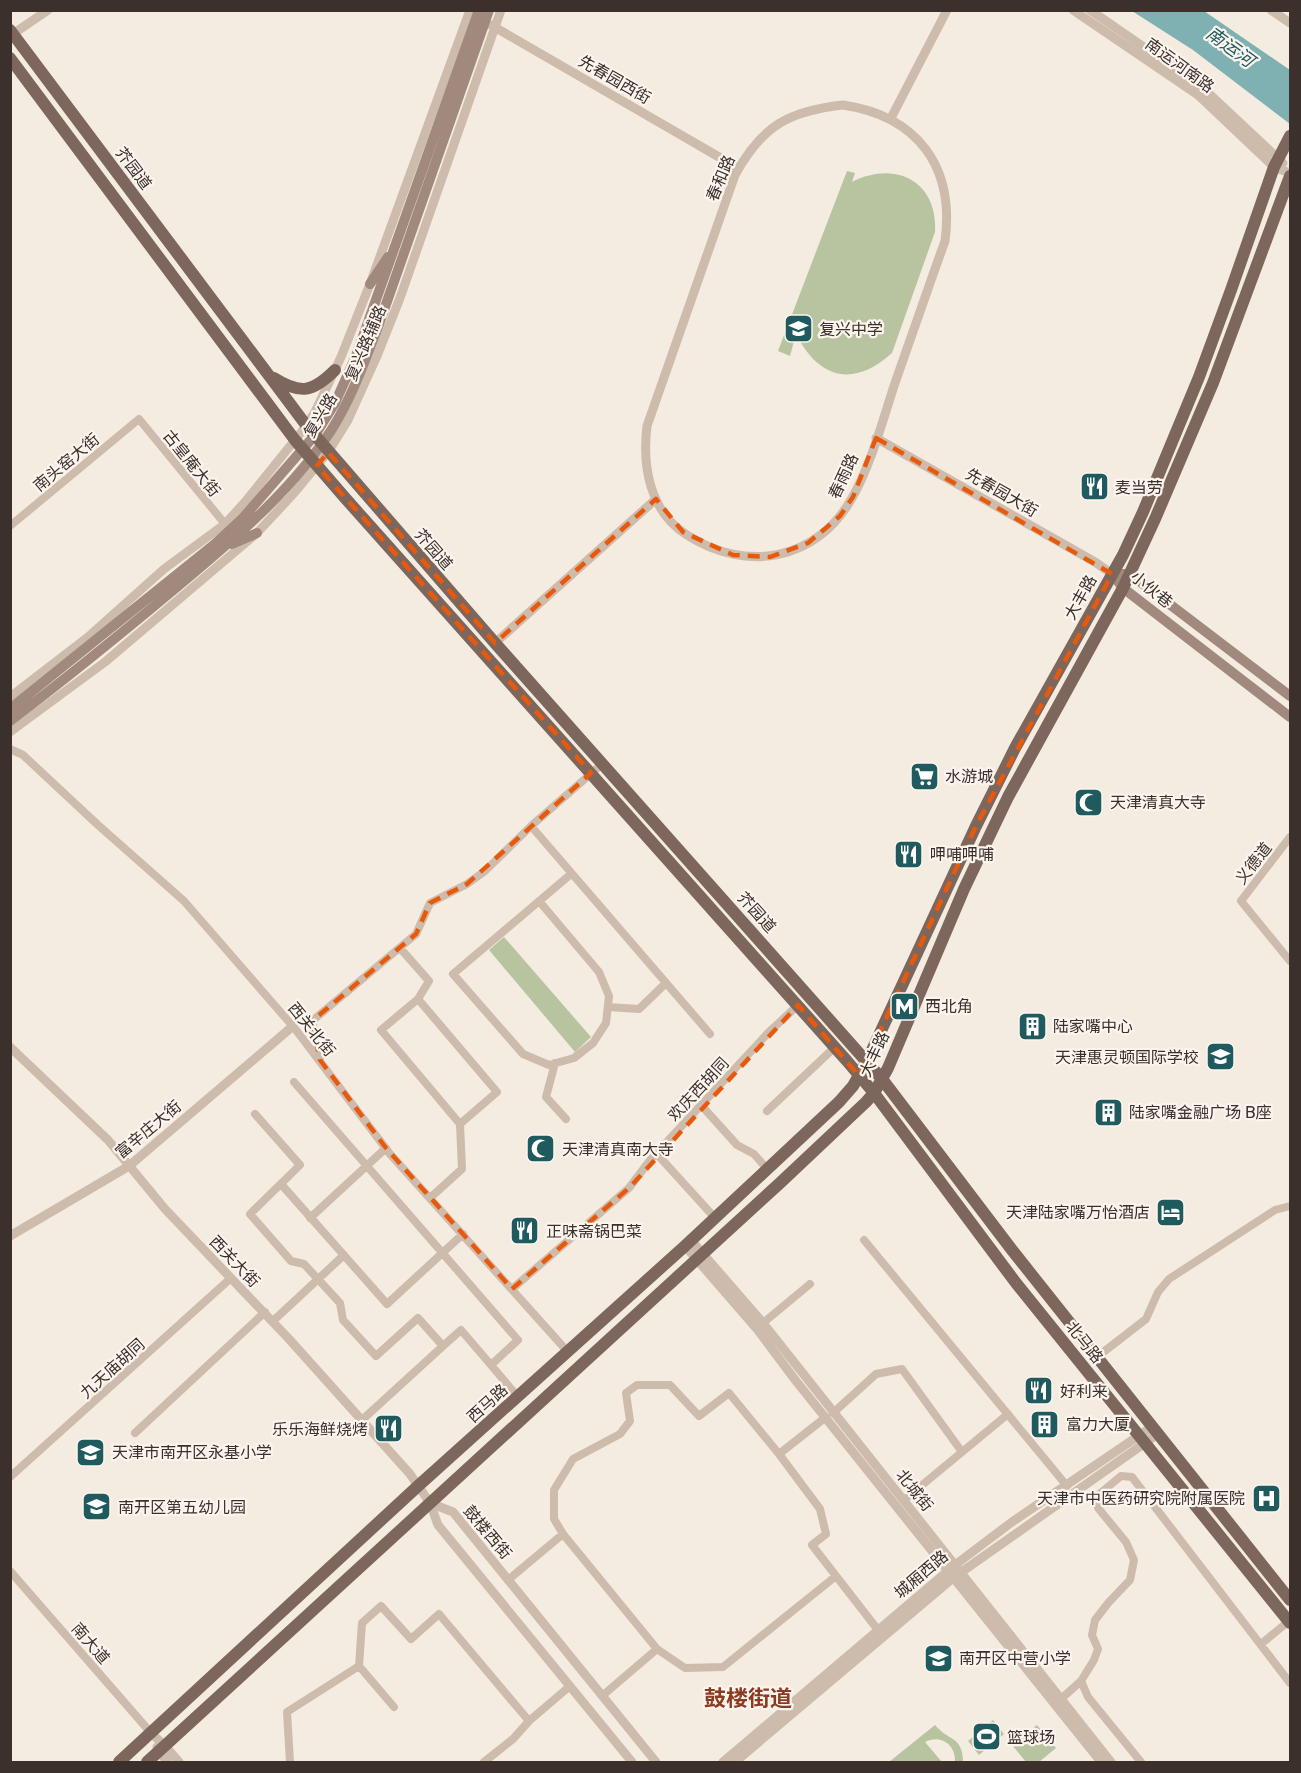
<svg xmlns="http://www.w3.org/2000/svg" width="1301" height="1773" viewBox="0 0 1301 1773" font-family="Rubik,'Noto Sans SC',sans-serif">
	<rect width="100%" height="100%" fill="#f4ebe1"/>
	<path fill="#b8c4a0" d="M847 171 855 173 852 182C895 160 938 181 935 232L892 353C853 388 819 379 796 334L790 356 778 351Z
		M504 937 591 1037 575 1052 489 950Z
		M993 1720 1004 1734 979 1755 968 1741Z
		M935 1725C948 1741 963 1736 963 1762H955C956 1745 941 1734 925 1742L942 1762H889Z
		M1037 1725 1056 1748 1039 1762H1026L1012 1745Z"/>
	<path fill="#7fb0b2" d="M1132 11H1204L1290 70V124L1193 50Z"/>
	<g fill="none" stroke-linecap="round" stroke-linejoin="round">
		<path stroke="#cdbbac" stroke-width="8" d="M10 526 139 419 225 524
			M10 749 23 755 98 825 184 901 296 1030 390 1154 567 1351
			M531 826 710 1034
			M1290 837 1241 901 1290 961
			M539 901 599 972 609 996 606 1023 593 1043 574 1058 549 1065 523 1054 453 974 571 874
			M400 948 429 981 418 999 381 1030 460 1124 462 1169 430 1198
			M418 999 497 1092 460 1124
			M608 1007 639 1009 666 983
			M320 1058 312 1021 416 934 430 903 467 884 485 871 531 826 602 764
			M555 1063 546 1097 566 1119
			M294 1082 518 1340 491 1365 518 1397
			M701 1105 737 1145 754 1154 767 1169
			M767 1111 835 1047
			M255 1114 300 1165 250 1214 291 1261 304 1264 340 1303 343 1320 376 1356 418 1318 443 1346 461 1330 491 1365
			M656 1153 715 1218
			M281 1184 387 1304 463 1234
			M310 1218 386 1148
			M864 1240 1067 1486
			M512 1289 629 1188 651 1159 768 1033 798 1005
			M273 1321 344 1255
			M763 1323 810 1284
			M1097 1357 1146 1319 1158 1292 1169 1279 1275 1210 1290 1206
			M833 1413 876 1374 902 1369 962 1452
			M826 1417 779 1454 820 1509 826 1534 812 1545 878 1630
			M362 1420 443 1346
			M135 1433 265 1312
			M10 1477 231 1278
			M904 1500 1008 1414
			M10 1571 151 1733
			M508 1580 563 1534
			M1261 1644 1289 1621
			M657 1649 685 1668 723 1667 836 1576
			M359 1666 362 1623 381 1606 411 1639 439 1614 529 1721 513 1739 484 1762
			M602 1696 657 1649 563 1534 554 1519V1490L573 1459 620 1434 630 1421 626 1393 637 1385H670L699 1416 729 1393 779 1454
			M1061 1699 1081 1681
			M529 1721 570 1686
			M290 1762 287 1712 359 1666 394 1707
			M1141 1762 1088 1697 1081 1681 1094 1660 1098 1649 1092 1635 1095 1620 1109 1602 1130 1580 1134 1560 1126 1542 1098 1508 1097 1496 1121 1476 1132 1477 1290 1683"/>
		<path stroke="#cdbbac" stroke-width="9" d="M1073 10 1198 95 1274 167 1290 173
			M1090 10 1203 88 1283 163
			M1271 10 1290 23
			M491 25 738 168
			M10 36 48 10
			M843 105C917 116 955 166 945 241 928 288 912 335 895 383 883 419 871 465 852 498 817 561 746 573 687 535 650 512 642 467 647 426L735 175C762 126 788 111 843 105Z
			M891 118 947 10
			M876 438 1095 562 1112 574
			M495 643 656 499
			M10 697 88 637 164 569 225 524 245 502 303 430 315 412 341 357 370 284 470 10
			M10 732 105 662 257 533 295 492 328 452 348 420 377 356 400 298 501 10
			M10 1047 108 1140 165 1209 289 1339 410 1474 430 1503 438 1525 632 1762
			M10 1236 129 1166 293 1026
			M691 1240 763 1323 1111 1762
			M685 1246 757 1329 796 1381 1101 1762
			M430 1503 453 1512 656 1762
			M151 1733 165 1746 179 1762
			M157 1747 167 1762
			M723 1762 955 1565 1012 1522 1153 1426
			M735 1762 953 1578 1159 1433"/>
		<path stroke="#a18a7d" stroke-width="10" d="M370 284 388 257
			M232 544 257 533
			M1112 574 1123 588 1290 717
			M1121 574H1130L1290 696
			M10 709 215 544 242 519 315 435 335 403 356 356 479 10
			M10 721C67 678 122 633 177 587 233 540 292 491 332 429 351 399 364 363 377 330L489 10"/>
		<path stroke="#7d675c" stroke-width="12" d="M10 30 306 425 495 643 882 1079 1012 1250 1290 1600
			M10 58 295 440 346 499 847 1061 874 1093 1016 1283 1290 1623
			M274 378C301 395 313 392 335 370
			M119 1762 418 1486 685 1246 839 1102 853 1086 867 1061 976 826 1015 748 1123 555 1143 512 1199 377 1231 290 1274 167 1290 136
			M147 1762 780 1183 866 1102 874 1093 888 1068 964 889 1008 797 1123 588 1155 519 1213 383 1290 176"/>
	</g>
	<path fill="none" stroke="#e8590c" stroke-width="4.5" stroke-dasharray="12 8" stroke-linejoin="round" d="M876 438 1112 574 976 826 859 1076 798 1005 629 1188 512 1289 386 1148 320 1060 312 1021 416 934 430 903 467 884 591 773 317 466 328 452 495 643 656 499 683 532 733 555 770 557 808 543 840 516 853 497Z"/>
	<defs>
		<symbol id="school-square" viewBox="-11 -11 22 22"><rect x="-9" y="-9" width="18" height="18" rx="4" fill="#1f5a5e" stroke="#fbf5ee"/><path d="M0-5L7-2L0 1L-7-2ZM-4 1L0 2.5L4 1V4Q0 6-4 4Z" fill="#fff"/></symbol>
		<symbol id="restaurant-square" viewBox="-11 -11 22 22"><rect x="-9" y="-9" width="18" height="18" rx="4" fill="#1f5a5e" stroke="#fbf5ee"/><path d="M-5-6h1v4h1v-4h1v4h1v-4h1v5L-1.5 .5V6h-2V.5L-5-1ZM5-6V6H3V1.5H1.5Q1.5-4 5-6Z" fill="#fff"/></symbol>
		<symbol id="supermarket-square" viewBox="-11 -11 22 22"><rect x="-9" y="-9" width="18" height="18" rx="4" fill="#1f5a5e" stroke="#fbf5ee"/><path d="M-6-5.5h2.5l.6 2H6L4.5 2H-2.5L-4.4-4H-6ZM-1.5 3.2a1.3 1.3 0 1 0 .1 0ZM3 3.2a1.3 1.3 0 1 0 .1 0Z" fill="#fff"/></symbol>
		<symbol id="mosque-square" viewBox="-11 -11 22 22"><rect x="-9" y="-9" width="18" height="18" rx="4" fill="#1f5a5e" stroke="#fbf5ee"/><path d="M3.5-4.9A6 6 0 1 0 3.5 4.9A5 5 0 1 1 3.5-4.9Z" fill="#fff"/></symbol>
		<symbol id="metro-square" viewBox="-11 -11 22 22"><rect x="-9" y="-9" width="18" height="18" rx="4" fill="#1f5a5e" stroke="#fbf5ee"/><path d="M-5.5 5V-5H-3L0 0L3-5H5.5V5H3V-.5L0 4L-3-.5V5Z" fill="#fff"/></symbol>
		<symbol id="building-square" viewBox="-11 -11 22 22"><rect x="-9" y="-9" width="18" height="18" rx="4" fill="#1f5a5e" stroke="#fbf5ee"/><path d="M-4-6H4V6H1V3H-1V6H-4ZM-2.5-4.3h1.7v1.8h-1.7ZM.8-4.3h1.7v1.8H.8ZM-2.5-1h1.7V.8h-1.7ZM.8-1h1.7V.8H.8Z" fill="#fff"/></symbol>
		<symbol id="hotel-square" viewBox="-11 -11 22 22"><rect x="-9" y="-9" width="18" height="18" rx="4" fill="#1f5a5e" stroke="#fbf5ee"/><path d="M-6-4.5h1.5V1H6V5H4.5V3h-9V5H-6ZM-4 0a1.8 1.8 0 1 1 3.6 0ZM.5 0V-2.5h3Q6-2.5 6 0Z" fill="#fff"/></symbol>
		<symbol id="hospital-square" viewBox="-11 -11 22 22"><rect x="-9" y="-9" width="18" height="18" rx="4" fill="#1f5a5e" stroke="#fbf5ee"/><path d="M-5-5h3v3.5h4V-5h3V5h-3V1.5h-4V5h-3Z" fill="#fff"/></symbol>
		<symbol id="stadium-square" viewBox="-11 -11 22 22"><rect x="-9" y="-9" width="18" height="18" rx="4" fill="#1f5a5e" stroke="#fbf5ee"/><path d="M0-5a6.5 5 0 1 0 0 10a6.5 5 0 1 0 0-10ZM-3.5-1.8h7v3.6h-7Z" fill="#fff"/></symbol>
	</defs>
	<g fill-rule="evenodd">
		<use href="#school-square" x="782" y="312" width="33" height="33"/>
		<use href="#restaurant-square" x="1078" y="470" width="33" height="33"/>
		<use href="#supermarket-square" x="908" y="760" width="33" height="33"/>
		<use href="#mosque-square" x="1072" y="786" width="33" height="33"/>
		<use href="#restaurant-square" x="892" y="838" width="33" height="33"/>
		<use href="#metro-square" x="888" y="990" width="33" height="33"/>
		<use href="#building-square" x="1016" y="1010" width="33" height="33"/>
		<use href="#school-square" x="1204" y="1040" width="33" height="33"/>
		<use href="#building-square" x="1092" y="1096" width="33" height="33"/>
		<use href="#mosque-square" x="524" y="1132" width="33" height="33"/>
		<use href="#hotel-square" x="1154" y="1196" width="33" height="33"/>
		<use href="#restaurant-square" x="508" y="1214" width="33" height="33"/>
		<use href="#restaurant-square" x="1022" y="1374" width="33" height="33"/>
		<use href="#building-square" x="1028" y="1408" width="33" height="33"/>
		<use href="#restaurant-square" x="372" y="1412" width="33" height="33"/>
		<use href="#school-square" x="74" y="1436" width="33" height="33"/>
		<use href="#hospital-square" x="1250" y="1482" width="33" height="33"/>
		<use href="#school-square" x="80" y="1490" width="33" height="33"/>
		<use href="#school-square" x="922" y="1642" width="33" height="33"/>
		<use href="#stadium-square" x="970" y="1720" width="33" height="33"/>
	</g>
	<g text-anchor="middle" stroke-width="4.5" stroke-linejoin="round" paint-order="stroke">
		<g font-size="16" fill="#3b302b" stroke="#fbf5ee">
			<text transform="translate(1180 65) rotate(36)" y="6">南运河南路</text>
			<text transform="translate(615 79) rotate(30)" y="6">先春园西街</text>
			<text transform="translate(134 168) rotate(53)" y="6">芥园道</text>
			<text transform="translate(720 178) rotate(-67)" y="6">春和路</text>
			<text transform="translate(365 343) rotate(-67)" y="6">复兴路辅路</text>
			<text transform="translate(320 415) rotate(-59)" y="6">复兴路</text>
			<text transform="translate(66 462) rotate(-40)" y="6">南头窑大街</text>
			<text transform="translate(192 463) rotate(51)" y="6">古皇庵大街</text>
			<text transform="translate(843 476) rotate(-65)" y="6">春雨路</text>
			<text transform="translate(1002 492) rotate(30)" y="6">先春园大街</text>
			<text transform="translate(434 549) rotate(49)" y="6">芥园道</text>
			<text transform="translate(1152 589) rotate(39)" y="6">小伙巷</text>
			<text transform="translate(1080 597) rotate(-61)" y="6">大丰路</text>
			<text transform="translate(1253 863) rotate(-52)" y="6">义德道</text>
			<text transform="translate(757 912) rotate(48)" y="6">芥园道</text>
			<text transform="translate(312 1029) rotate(51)" y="6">西关北街</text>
			<text transform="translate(874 1054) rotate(-65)" y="6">大丰路</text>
			<text transform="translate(698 1089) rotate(-47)" y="6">欢庆西胡同</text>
			<text transform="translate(148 1129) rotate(-40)" y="6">富辛庄大街</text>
			<text transform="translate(235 1261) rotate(46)" y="6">西关大街</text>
			<text transform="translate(1085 1342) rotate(51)" y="6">北马路</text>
			<text transform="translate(112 1368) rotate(-42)" y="6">九天庙胡同</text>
			<text transform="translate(487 1403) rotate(-42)" y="6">西马路</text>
			<text transform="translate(915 1490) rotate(51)" y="6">北城街</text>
			<text transform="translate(488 1532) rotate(50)" y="6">鼓楼西街</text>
			<text transform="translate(921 1574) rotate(-40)" y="6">城厢西路</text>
			<text transform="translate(91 1643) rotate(49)" y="6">南大道</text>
		</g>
		<g font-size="16" fill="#3b302b" stroke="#fbf5ee" text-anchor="start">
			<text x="819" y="335">复兴中学</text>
			<text x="1115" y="493">麦当劳</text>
			<text x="945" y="782">水游城</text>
			<text x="1110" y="808">天津清真大寺</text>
			<text x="930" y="860">呷哺呷哺</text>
			<text x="925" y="1012">西北角</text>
			<text x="1053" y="1032">陆家嘴中心</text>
			<text x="1199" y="1063" text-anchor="end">天津惠灵顿国际学校</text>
			<text x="1129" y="1118">陆家嘴金融广场 B座</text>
			<text x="562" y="1155">天津清真南大寺</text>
			<text x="1150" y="1218" text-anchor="end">天津陆家嘴万怡酒店</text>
			<text x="546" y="1237">正味斋锅巴菜</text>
			<text x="1060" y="1397">好利来</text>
			<text x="1066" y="1430">富力大厦</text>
			<text x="368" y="1435" text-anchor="end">乐乐海鲜烧烤</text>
			<text x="112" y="1458">天津市南开区永基小学</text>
			<text x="1245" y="1504" text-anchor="end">天津市中医药研究院附属医院</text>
			<text x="118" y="1513">南开区第五幼儿园</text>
			<text x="959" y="1664">南开区中营小学</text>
			<text x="1007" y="1743">篮球场</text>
		</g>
		<g font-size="18" font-style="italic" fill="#1f5a5e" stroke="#fbf5ee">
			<text transform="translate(1230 47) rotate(36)" y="6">南运河</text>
		</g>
		<g font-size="22" font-weight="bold" fill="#8c3b22" stroke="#fbf5ee">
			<text x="748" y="1706">鼓楼街道</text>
		</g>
	</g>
	<rect width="1301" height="1773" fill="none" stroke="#3b302b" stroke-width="24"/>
</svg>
